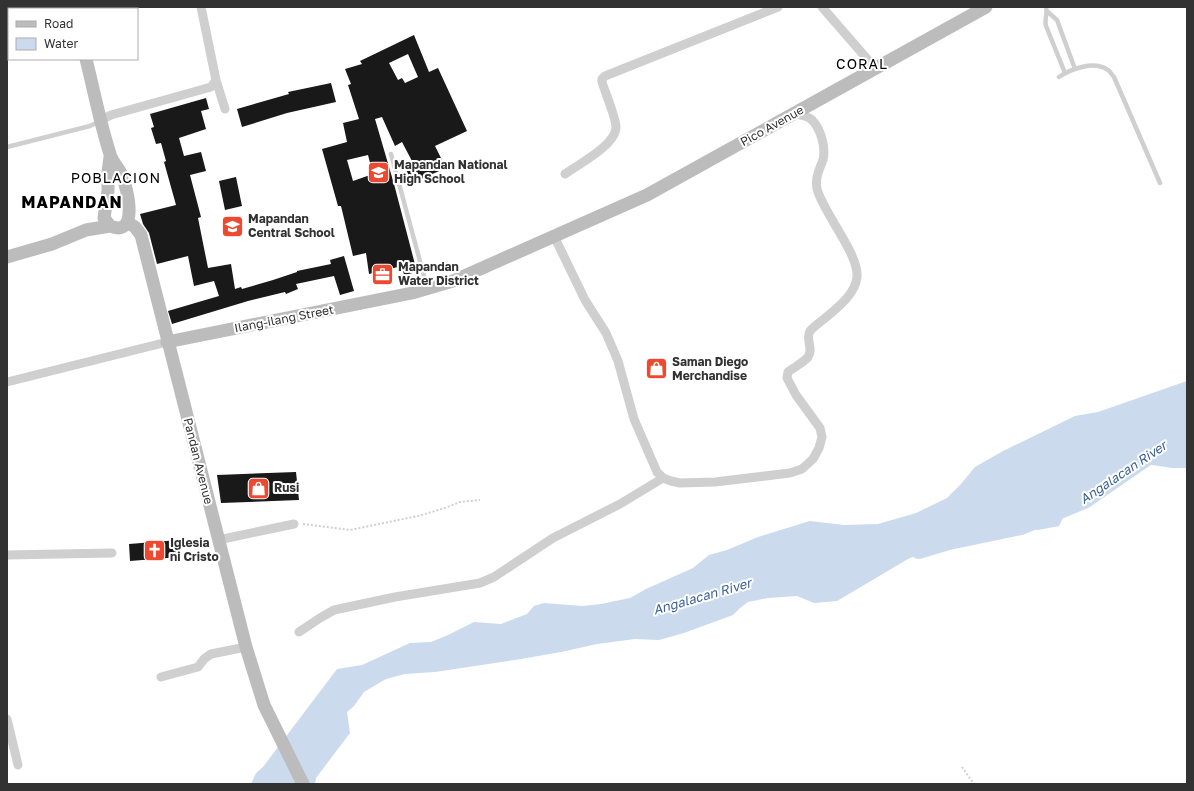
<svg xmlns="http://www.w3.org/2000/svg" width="1194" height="791" viewBox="0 0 1194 791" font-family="'Golos Text',sans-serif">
	<rect width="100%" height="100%" fill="#fff"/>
	<path fill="#ccdaee" d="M1187 381V468H1172L1139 463 1115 471 1072 499 1059 526 1038 530 1013 526 984 536 971 538 959 536 908 559 837 601 814 603 797 596 768 598 748 602 739 609 733 615 684 633 659 640 635 639 597 644 561 652 521 659 435 672 405 674 386 679 364 692 354 706 347 712 350 733 316 778 315 784H251L256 773 263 767 337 669 362 665 410 643 431 642 448 635 474 622 501 624 527 614 534 606 544 603 582 606 601 604 630 598 646 589 693 568 709 555 727 550 758 537 810 521 844 525 878 524 916 513 947 498 961 484 975 467 1003 451 1075 416 1098 412Z"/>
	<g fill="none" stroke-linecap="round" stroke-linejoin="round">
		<path stroke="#ccdaee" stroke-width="18" d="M919 550 949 541 1021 526 1084 500 1187 429"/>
	</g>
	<path fill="#191919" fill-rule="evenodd" d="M414 35 429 72 438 68 467 131 435 146 446 168 412 183 405 167 413 163 402 142 395 146 382 117 375 119 394 184 417 272 404 275 402 266 369 274 366 253 353 256 341 206H338L322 149 347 142 343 123 359 119 348 85 351 84 345 69 362 64 360 61ZM408 54 418 77 405 83 402 78 398 80 389 63ZM368 155 373 174 353 181 347 160Z
		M331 83 336 102 287 113 242 127 237 109 289 94 288 92Z
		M206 98 209 109 201 111 206 129 179 138 184 156 201 152 206 171 190 175 201 217 198 218 208 268 231 264 235 289 241 287 242 289 273 280 297 272V271L331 264 330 260 344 256 354 291 340 295 334 276 296 284 298 289 286 294 285 292 248 301 172 324 168 311 219 296 214 281 194 286 188 256 157 264 149 233 143 224 140 214 176 205 164 162 166 161 161 143 156 144 151 128 154 127 150 114Z
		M236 177 242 206 225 210 219 181Z
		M296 472 299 500 221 503 217 475Z
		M179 540 180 557 130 561 129 544Z"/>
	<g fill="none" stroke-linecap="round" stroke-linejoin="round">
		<path stroke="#cfcfcf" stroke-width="2" stroke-dasharray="2 2" stroke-linecap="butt" d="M303 524 350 530 418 516 445 508 460 502 480 500
			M962 767 974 784"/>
		<path stroke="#cfcfcf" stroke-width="4.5" d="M1046 7C1048 14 1044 19 1046 26L1065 73
			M1048 12 1057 20 1075 69
			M1059 77C1071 69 1094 60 1108 70 1110 71 1112 75 1114 77L1160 183
			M7 147 90 126 100 121
			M391 154 424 276 415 288"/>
		<path stroke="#cfcfcf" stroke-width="9" d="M201 7 216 80 225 109
			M822 7 875 68
			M7 21H9
			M101 120 111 115 211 87 216 80
			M565 174C579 164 616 145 616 127 616 118 605 92 602 82V79L605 76 778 7
			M554 236 585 300 606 333 618 361 634 419 657 472 663 478 671 481 680 483 715 482 790 473 802 469 813 459 819 448 822 437 820 428 796 395 787 378 788 372C794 367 803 363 808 357 814 349 805 339 810 331 814 326 819 323 824 319 837 308 855 295 857 277 859 254 824 214 817 189 815 178 819 170 823 160 826 148 821 129 812 120 808 116 801 115 795 114
			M7 382 167 342
			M218 540 294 524
			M7 555 112 553
			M299 632 320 618 334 610 395 597 480 583 494 577 553 538 620 504 663 478
			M161 677 198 667 204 659 211 654 246 647
			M7 719 18 765"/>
		<path stroke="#bcbcbc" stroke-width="13" d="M73 7V9
			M86 59C94 91 100 123 110 154 112 162 119 168 122 175 127 188 140 238 110 226L104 218 108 191V172L110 157
			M127 222 135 227 141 235 246 647 264 705 303 784
			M7 257 52 244 86 230 110 226
			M167 342 412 293 453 281 647 195 986 7"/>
	</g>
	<defs>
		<symbol id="school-square" viewBox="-11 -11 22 22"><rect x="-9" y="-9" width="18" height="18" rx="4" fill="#ec4930" stroke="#fff"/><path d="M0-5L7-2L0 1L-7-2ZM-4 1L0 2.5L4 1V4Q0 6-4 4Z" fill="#fff"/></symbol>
		<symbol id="office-square" viewBox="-11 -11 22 22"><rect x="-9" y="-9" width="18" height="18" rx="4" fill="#ec4930" stroke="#fff"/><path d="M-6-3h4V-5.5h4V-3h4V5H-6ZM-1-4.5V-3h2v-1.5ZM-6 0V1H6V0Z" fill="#fff"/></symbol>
		<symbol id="shop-square" viewBox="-11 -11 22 22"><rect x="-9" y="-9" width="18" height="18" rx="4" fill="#ec4930" stroke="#fff"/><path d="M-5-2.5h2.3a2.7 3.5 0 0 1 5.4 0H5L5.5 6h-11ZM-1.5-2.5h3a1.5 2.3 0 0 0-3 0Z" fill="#fff"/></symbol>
		<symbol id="church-square" viewBox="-11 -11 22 22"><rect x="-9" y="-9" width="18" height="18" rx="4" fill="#ec4930" stroke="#fff"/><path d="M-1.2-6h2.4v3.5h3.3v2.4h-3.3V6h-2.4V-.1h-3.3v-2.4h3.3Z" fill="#fff"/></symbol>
	</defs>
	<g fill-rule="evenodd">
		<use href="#school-square" x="366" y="160" width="25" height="25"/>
		<use href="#school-square" x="220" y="214" width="25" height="25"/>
		<use href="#office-square" x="370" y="262" width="25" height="25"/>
		<use href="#shop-square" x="644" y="356" width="25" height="25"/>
		<use href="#shop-square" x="246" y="476" width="25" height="25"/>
		<use href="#church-square" x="142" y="538" width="25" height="25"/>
	</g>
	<g text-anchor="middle" stroke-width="4" stroke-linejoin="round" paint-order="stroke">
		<g font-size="12" fill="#323232" stroke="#fff">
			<text transform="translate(772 126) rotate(-29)" y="4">Pico Avenue</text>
			<text transform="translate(284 319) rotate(-11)" y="4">Ilang-ilang Street</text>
			<text transform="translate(198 461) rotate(76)" y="4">Pandan Avenue</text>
		</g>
		<g font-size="12" font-weight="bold" fill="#323232" stroke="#fff" text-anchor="start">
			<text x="394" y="169">Mapandan National<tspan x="394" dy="14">High School</tspan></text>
			<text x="248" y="223">Mapandan<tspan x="248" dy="14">Central School</tspan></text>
			<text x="398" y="271">Mapandan<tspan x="398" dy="14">Water District</tspan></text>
			<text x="672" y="366">Saman Diego<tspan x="672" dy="14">Merchandise</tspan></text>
			<text x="274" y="492">Rusi</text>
			<text x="170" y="547">Iglesia<tspan x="170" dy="14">ni Cristo</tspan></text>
		</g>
		<g font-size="13" font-style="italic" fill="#3b6198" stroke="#fff">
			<text transform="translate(1123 472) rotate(-34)" y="5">Angalacan River</text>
			<text transform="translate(702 596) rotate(-16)" y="5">Angalacan River</text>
		</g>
		<g font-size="14" letter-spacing="1" fill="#000" stroke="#fff">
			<text x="862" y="69">CORAL</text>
			<text x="116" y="183">POBLACION</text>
		</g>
		<g font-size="16" font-weight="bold" letter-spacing="1" fill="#000" stroke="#fff">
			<text x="72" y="208">MAPANDAN</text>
		</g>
	</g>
	<rect width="1194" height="791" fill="none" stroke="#323232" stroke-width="16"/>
	<rect x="8" y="8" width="130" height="52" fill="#ffffff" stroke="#adadad"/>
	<rect x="16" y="21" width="20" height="6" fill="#bcbcbc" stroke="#adadad"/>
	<text x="44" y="28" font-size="12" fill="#323232">Road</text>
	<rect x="16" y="38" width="20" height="12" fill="#ccdaee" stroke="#adadad"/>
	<text x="44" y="48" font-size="12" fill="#323232">Water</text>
</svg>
